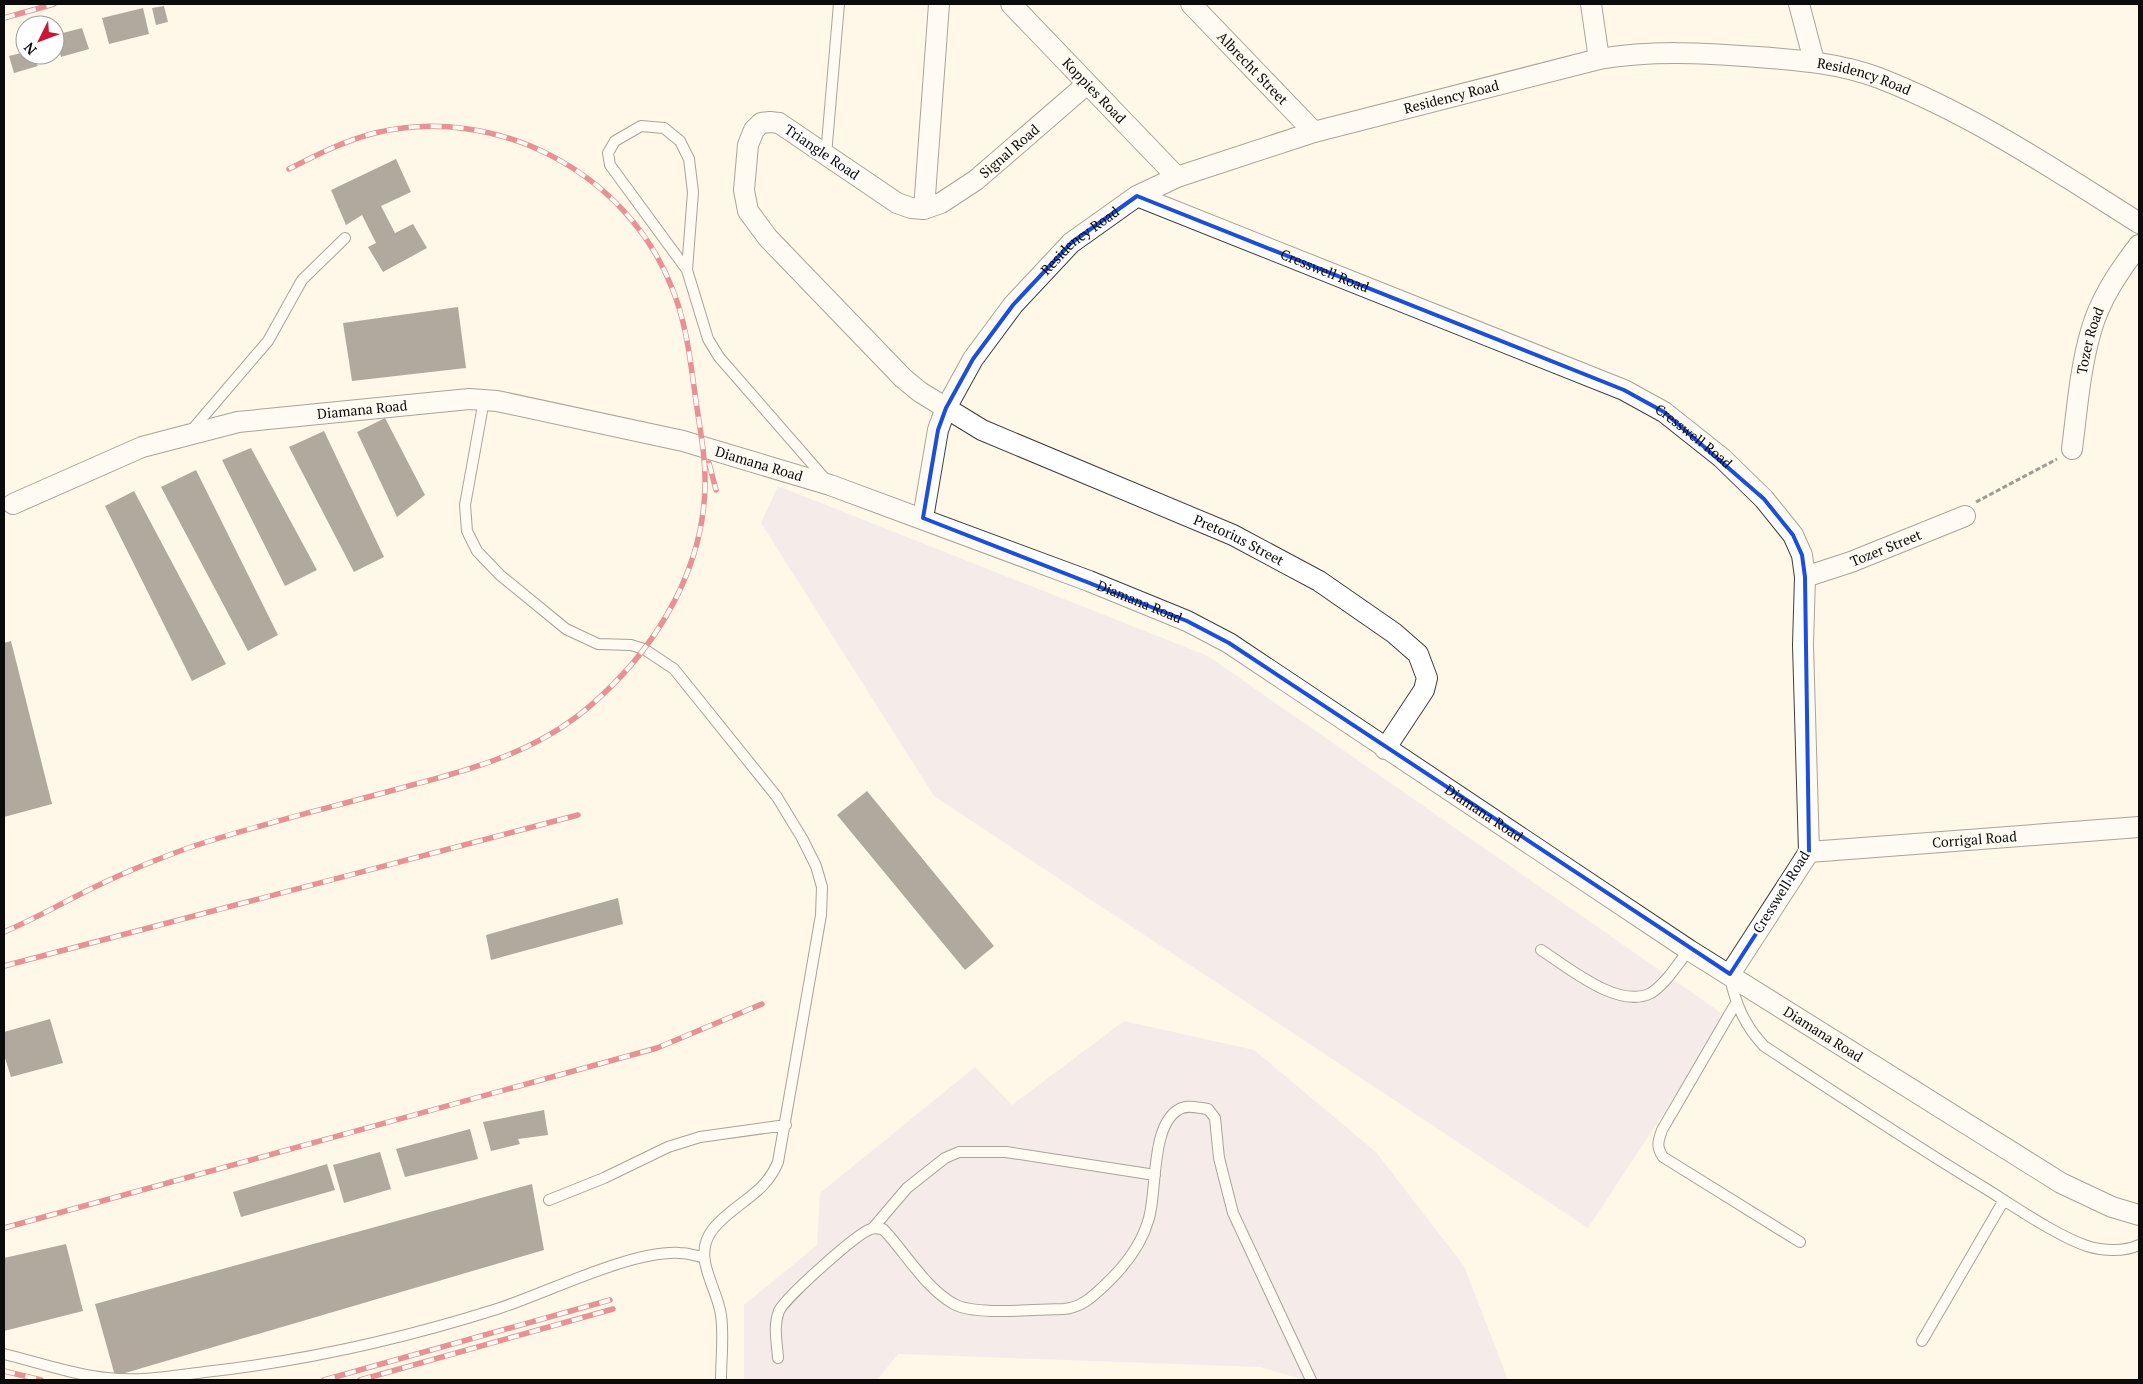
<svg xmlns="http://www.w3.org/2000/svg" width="2143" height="1384" viewBox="0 0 2143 1384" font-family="'PT Serif',serif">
	<rect width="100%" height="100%" fill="#fff8e8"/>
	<path fill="#e8ddeb" d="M778 486 1208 656 1727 1017 1588 1228 934 796 761 523Z
		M1124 1021 1254 1050 1376 1152 1464 1266 1508 1380H1304L1260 1367 898 1354 877 1380H744V1305L817 1245 820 1193 975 1067 1012 1105Z"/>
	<path fill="#544a46" d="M164 6 168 22 156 25 152 8Z
		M143 8 149 34 109 44 102 18Z
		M82 28 89 49 61 57 55 35Z
		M25 52V55H50L51 58 36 63 38 66 14 73 9 56Z
		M396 159 411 192 381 206 395 233 413 224 427 248 383 272 368 247 376 243 362 215 346 225 331 190Z
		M458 307 466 368 352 381 343 323Z
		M385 418 425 495 397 517 357 432Z
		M324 431 384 557 354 572 289 447Z
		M251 448 317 570 285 586 222 460Z
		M196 470 278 635 248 651 161 487Z
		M134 491 226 664 192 681 105 506Z
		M11 641 52 804 4 817V643Z
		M867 791 994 946 965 970 837 815Z
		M618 898 623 924 491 960 486 935Z
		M50 1019 63 1063 11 1077 4 1055V1032Z
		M544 1110 548 1135 518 1139 520 1144 491 1151 483 1122Z
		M470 1129 478 1159 405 1177 396 1149Z
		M380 1152 391 1189 344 1203 333 1165Z
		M327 1164 335 1190 241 1217 233 1192Z
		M532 1184 544 1250 115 1376 95 1304Z
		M66 1244 83 1311 4 1331V1258Z"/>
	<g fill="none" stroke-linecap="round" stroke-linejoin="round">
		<defs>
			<path id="lane" d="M826 155 839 4
				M687 270 693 192 689 159 680 141 664 128 641 126 615 141 608 153 610 165 687 270 708 339 719 357 827 481
				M484 400 465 505 467 531 477 551 500 575 566 629 598 644 631 645 644 649 674 669 777 797 802 838 816 866 822 887 821 915 778 1162C765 1195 734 1203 713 1229 691 1257 717 1286 721 1315 724 1336 721 1359 721 1380
				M191 431 268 341 302 280 345 238
				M1541 950C1568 967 1618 1010 1651 993 1666 984 1678 963 1689 950
				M1730 978C1736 1005 1745 1026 1764 1046 1838 1095 1912 1144 1988 1190 2015 1207 2059 1237 2087 1246 2103 1251 2124 1252 2139 1245
				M1736 1003 1662 1130C1658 1141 1656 1147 1663 1157L1800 1242
				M549 1200 604 1178 668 1147 700 1137 786 1125
				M873 1228 907 1188 945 1158 959 1152H1006L1155 1175
				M1922 1341 2004 1200
				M4 1354C37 1362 74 1375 107 1378 140 1382 172 1376 205 1372 304 1361 402 1339 497 1309 547 1293 631 1250 680 1253 688 1253 696 1256 703 1257
				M778 1358C777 1342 773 1326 779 1311 785 1298 857 1233 871 1229 875 1227 879 1229 883 1229 906 1253 925 1288 954 1304 975 1316 1038 1309 1064 1309 1083 1307 1093 1296 1106 1284 1125 1266 1142 1244 1149 1218 1157 1190 1151 1126 1178 1110 1186 1104 1198 1108 1208 1109L1215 1118 1219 1158 1233 1213 1311 1380"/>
			<g id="street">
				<path id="s1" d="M939 4 924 209 911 208 897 203 779 123 770 122 761 123 754 130 748 145 744 190 748 211 768 238 903 378 920 392 982 430 1233 535 1319 581 1394 633 1418 654 1427 678 1424 690 1385 749"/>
				<path id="s2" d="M1011 4 1177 177"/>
				<path id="s3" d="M1191 4 1314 132"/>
				<path d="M1591 4 1599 59"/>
				<path d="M1799 4 1814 61"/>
				<path id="s4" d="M1137 196 1624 390 1664 412 1722 458 1764 499 1793 535 1802 555 1805 577 1803 645 1809 852 1730 974"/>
				<path id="s5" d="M924 209 941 203 976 180 1087 84"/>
				<path id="s6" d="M2072 449C2077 410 2080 369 2091 331 2100 299 2119 271 2139 245"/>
				<path id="s7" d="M13 504 142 447 238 422 469 399 497 401 683 441 830 485 1089 581 1187 621 1229 643 1689 950 2061 1183 2112 1207 2139 1215"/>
				<path id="s8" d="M923 518 938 430 946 408 973 359 1013 305 1071 243 1137 196 1177 177 1314 132 1599 59C1653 50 1702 53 1757 57 1798 60 1840 63 1879 78 1972 114 2055 170 2139 223"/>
				<path id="s9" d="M1805 577 1851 562 1965 516"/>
				<path id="s10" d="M1809 852 2139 827"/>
			</g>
		</defs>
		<use href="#lane" stroke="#3e3e3e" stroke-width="12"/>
		<use href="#street" stroke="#3e3e3e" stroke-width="22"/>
		<path stroke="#2d2d2d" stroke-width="3" stroke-dasharray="5 2.5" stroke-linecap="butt" d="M1976 502 2057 459"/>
		<use href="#lane" stroke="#fff" stroke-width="10"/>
		<use href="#street" stroke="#fff" stroke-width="20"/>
		<defs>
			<path id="rail" d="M4 18 54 4
				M709 463 716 490
				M4 932C37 918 69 899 101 884 130 870 158 859 188 848 259 824 333 807 405 787 478 767 543 751 600 697 659 643 703 568 705 487 706 456 699 425 695 394 690 358 686 322 672 288 627 172 496 104 375 133 344 141 316 155 289 169
				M4 966 578 815
				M4 1228 657 1048 762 1004
				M4 1371 41 1380
				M324 1380 610 1300
				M360 1380 613 1309"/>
		</defs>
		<use href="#rail" stroke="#c81634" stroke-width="5.5"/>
		<use href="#rail" stroke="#fff" stroke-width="4" stroke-dasharray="11" stroke-linecap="butt"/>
	</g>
	<path d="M0 0H2143V1384H0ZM1137 196 1624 390 1664 412 1764 499 1793 535 1802 555 1805 577 1809 852 1730 974 1229 643 1187 621 923 518 938 430 946 408 973 359 1013 305 1071 243Z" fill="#fff8e8" fill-opacity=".55" fill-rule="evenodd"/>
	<path fill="none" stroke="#1d4ed8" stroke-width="4" stroke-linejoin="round" d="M1137 196 1624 390 1664 412 1764 499 1793 535 1802 555 1805 577 1809 852 1730 974 1229 643 1187 621 923 518 938 430 946 408 973 359 1013 305 1071 243Z"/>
	<g text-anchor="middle" stroke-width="5" stroke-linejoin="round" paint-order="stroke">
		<g font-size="14" fill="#0b0b0b" stroke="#fff">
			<text dy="5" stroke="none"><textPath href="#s3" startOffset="89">Albrecht Street</textPath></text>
			<text dy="5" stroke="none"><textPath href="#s8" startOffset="1152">Residency Road</textPath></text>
			<text dy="5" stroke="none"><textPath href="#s2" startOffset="120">Koppies Road</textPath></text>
			<text dy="5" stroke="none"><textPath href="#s8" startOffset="732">Residency Road</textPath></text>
			<text transform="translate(822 152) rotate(34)" y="5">Triangle Road</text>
			<text dy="5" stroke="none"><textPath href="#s5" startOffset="104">Signal Road</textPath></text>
			<text dy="5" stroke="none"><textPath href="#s8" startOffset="329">Residency Road</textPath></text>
			<text dy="5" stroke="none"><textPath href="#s4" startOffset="202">Cresswell Road</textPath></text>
			<text dy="5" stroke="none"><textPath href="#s6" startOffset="110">Tozer Road</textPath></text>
			<text dy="5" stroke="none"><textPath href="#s7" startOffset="365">Diamana Road</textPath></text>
			<text dy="5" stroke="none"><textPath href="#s4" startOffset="608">Cresswell Road</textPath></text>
			<text dy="5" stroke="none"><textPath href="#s7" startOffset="770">Diamana Road</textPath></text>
			<text dy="5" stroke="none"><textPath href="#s1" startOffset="1089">Pretorius Street</textPath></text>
			<text dy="5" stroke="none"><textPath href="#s9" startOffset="86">Tozer Street</textPath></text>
			<text dy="5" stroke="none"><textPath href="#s7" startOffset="1175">Diamana Road</textPath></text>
			<text dy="5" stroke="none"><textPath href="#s7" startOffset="1580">Diamana Road</textPath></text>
			<text dy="5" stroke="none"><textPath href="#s10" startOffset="166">Corrigal Road</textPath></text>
			<text transform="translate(1781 892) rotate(-58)" y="5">Cresswell Road</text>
			<text dy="5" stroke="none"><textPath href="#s7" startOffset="1985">Diamana Road</textPath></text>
		</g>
	</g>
	<rect width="2143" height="1384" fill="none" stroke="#0b0b0b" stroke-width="10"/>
	<g transform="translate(40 40) rotate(228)"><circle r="24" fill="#ffffff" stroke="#9d9d9d"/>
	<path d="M0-4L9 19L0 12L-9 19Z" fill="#c81634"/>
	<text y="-8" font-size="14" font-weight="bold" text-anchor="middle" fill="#0b0b0b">N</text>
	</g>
</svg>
